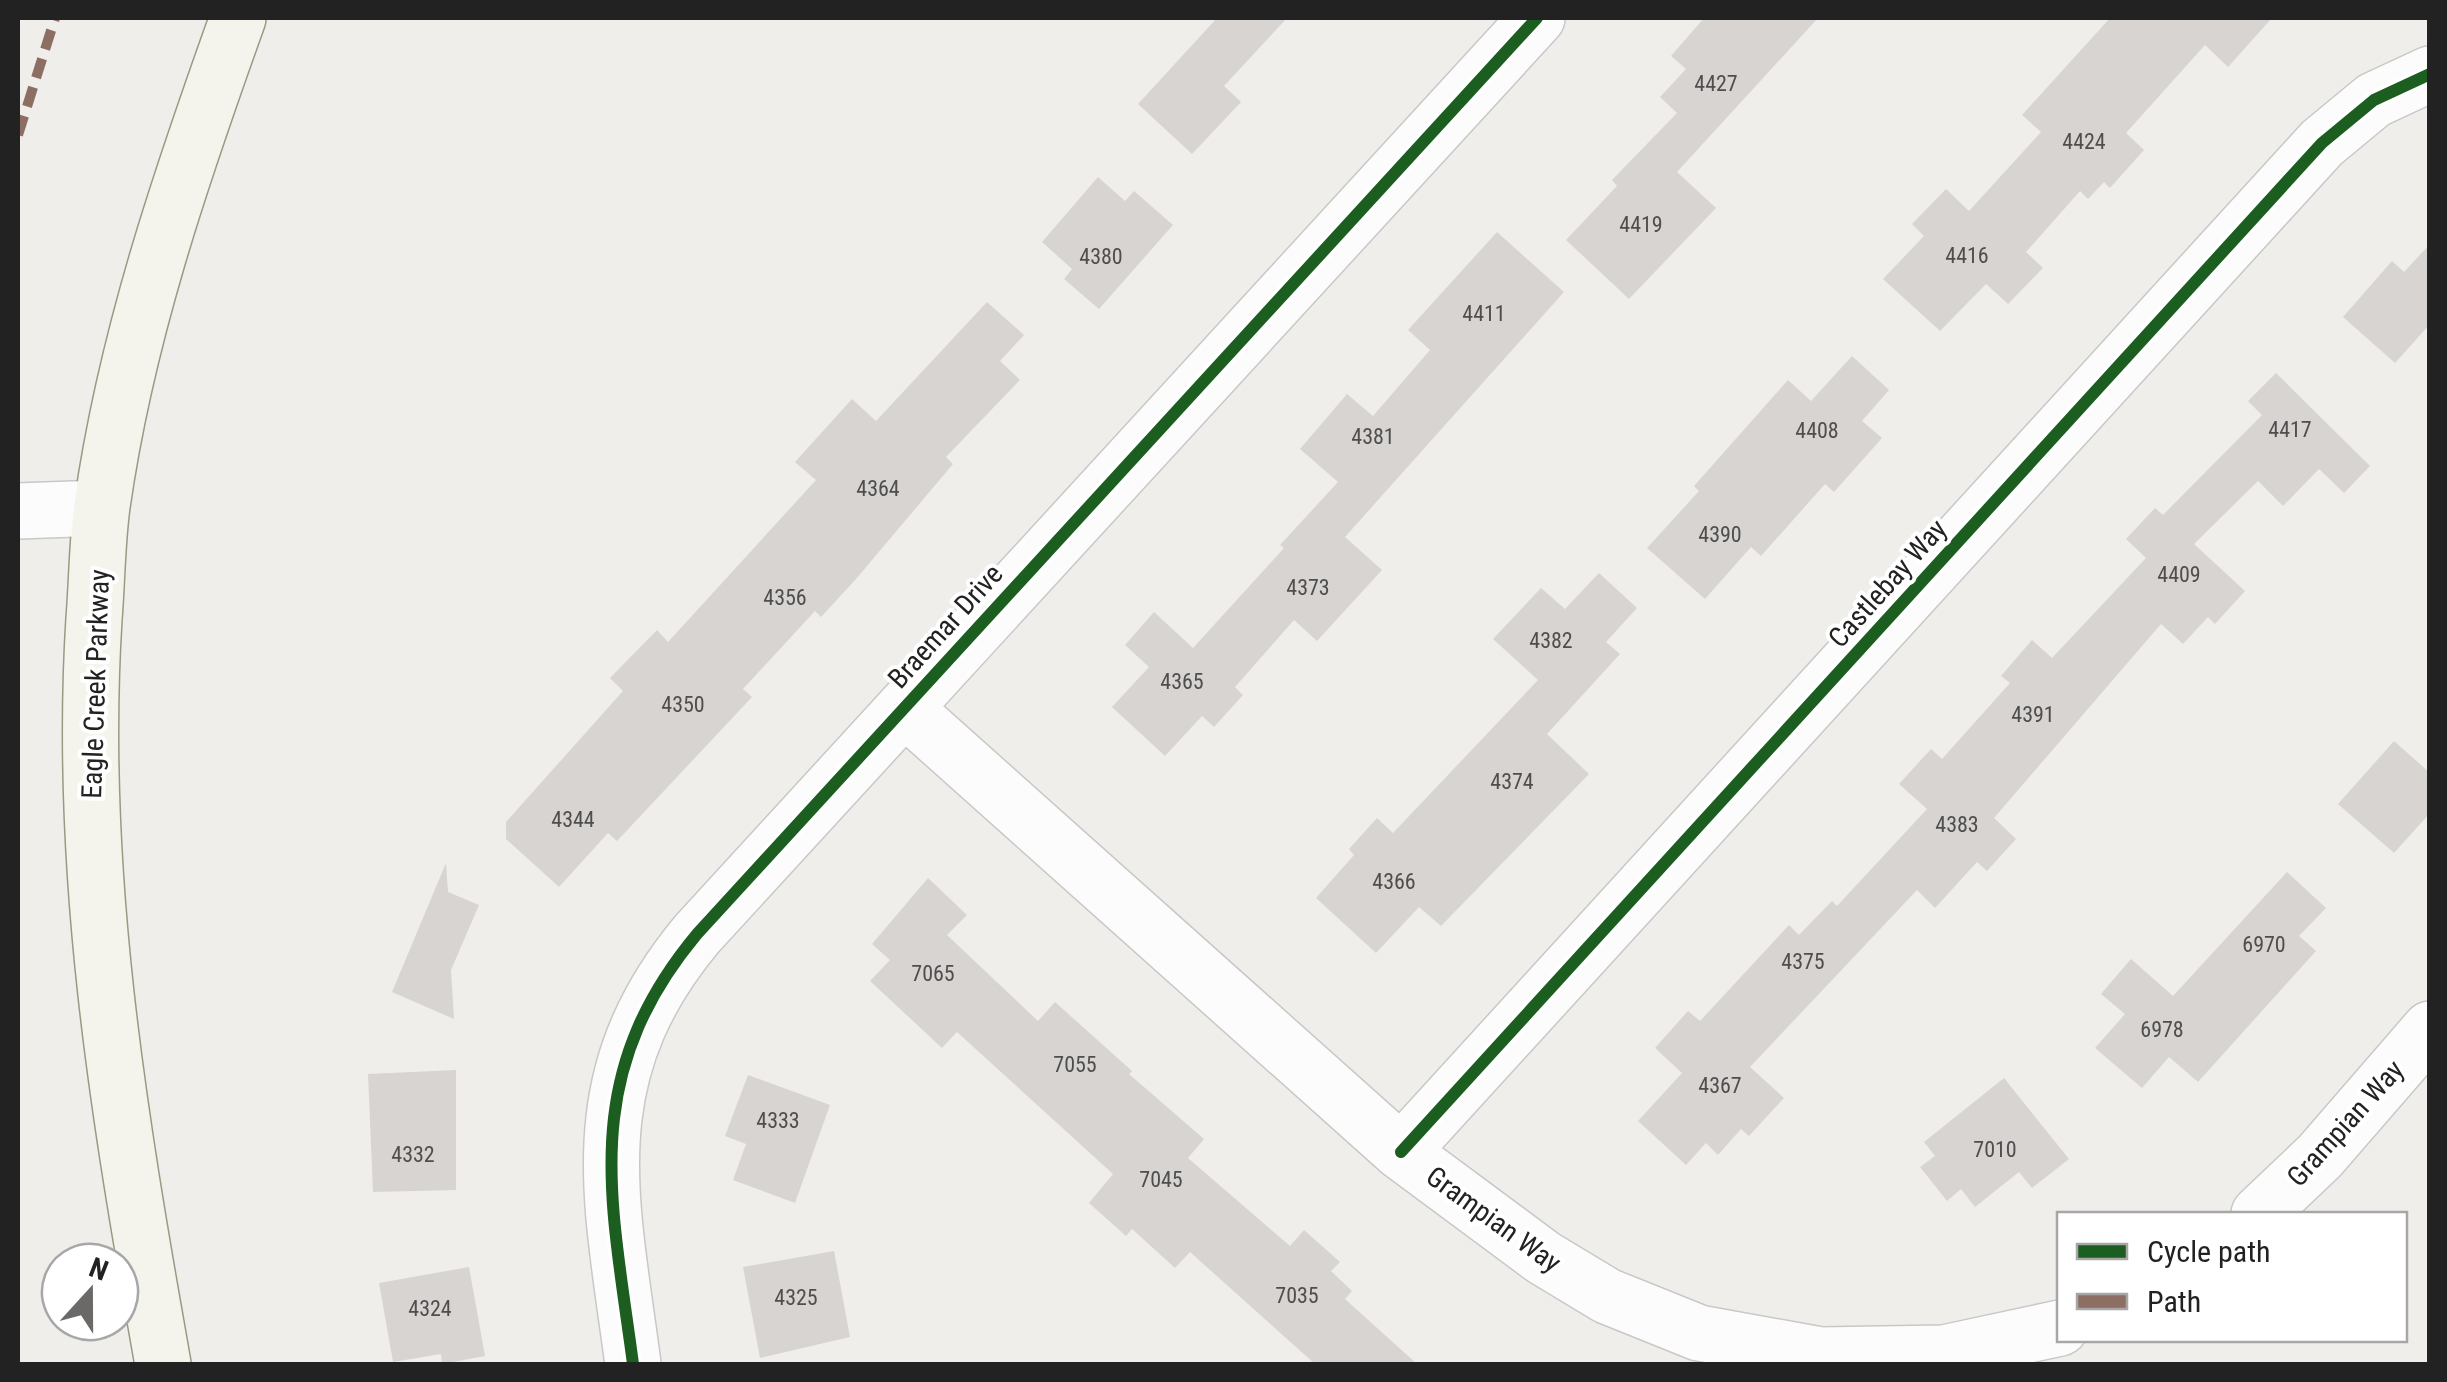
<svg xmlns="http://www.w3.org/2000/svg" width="2447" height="1382" viewBox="0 0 2447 1382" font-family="'Roboto Condensed',sans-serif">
	<rect width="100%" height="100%" fill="#f0eeeb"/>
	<path fill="#d7d4d2" d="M1217 18H1287L1224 86 1241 102 1192 154 1138 104Z
		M1704 18H1818L1677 172 1716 208 1629 299 1566 240 1617 186 1612 180 1677 113 1660 97 1686 69 1671 56Z
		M2110 18H2272L2228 67 2205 45 2126 133 2144 150 2110 188 2104 182 2088 199 2080 191 2026 252 2043 268 2008 304 1986 284 1940 331 1883 279 1924 236 1912 224 1946 189 1969 211 2041 132 2022 115Z
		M1098 177 1125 201 1134 191 1173 225 1099 309 1064 279 1072 269 1042 242Z
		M1497 232 1564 292 1345 537 1382 570 1317 641 1294 620 1235 687 1243 695 1214 727 1202 716 1165 756 1112 707 1149 667 1125 645 1154 612 1193 648 1284 548 1280 545 1338 482 1300 449 1347 394 1373 416 1430 350 1408 330Z
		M2430 244V324L2395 363 2343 317 2392 261 2404 272Z
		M987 302 1024 335 1000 361 1020 380 946 457 953 464 856 579 821 617 815 611 743 689 752 697 617 841 608 833 559 887 506 839V822L623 691 610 678 657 630 668 642 816 480 795 462 852 399 876 421Z
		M1852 356 1889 390 1862 421 1882 438 1834 492 1825 484 1761 556 1751 547 1705 599 1647 548 1699 491 1694 486 1788 380 1811 401Z
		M2276 373 2370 466 2344 493 2319 469 2283 506 2258 481 2194 544 2245 591 2215 624 2208 617 2183 644 2161 624 1994 818 2016 839 1987 871 1977 862 1935 908 1917 890 1750 1067 1784 1098 1749 1136 1741 1129 1718 1155 1706 1143 1686 1165 1638 1121 1682 1073 1655 1048 1688 1011 1700 1021 1789 925 1799 935 1832 901 1837 906 1927 809 1899 784 1931 749 1942 759 2010 683 2001 676 2032 640 2052 658 2146 558 2126 539 2155 508 2163 515 2262 415 2248 401Z
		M1599 573 1637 608 1606 642 1620 654 1547 734 1589 774 1441 926 1419 907 1376 953 1316 898 1354 855 1349 849 1377 818 1393 833 1538 680 1493 639 1541 588 1565 609Z
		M2394 741 2430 773V813L2394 853 2338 804Z
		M446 863 448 892 479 905 451 970 454 1019 392 992Z
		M2287 872 2326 908 2299 936 2316 951 2198 1082 2169 1057 2142 1088 2095 1048 2125 1014 2101 994 2131 959 2173 996Z
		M928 878 967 915 947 935 1038 1021 1055 1002 1132 1071 1129 1074 1204 1139 1188 1158 1290 1246 1304 1230 1340 1262 1331 1271 1352 1291 1345 1299 1417 1364H1315L1190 1252 1175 1268 1132 1229 1126 1236 1089 1203 1113 1174 957 1032 942 1048 870 981 890 960 872 944Z
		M456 1070V1190L373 1192 368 1074Z
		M748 1075 830 1105 795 1203 733 1180 746 1144 725 1136Z
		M2004 1078 2069 1159 2032 1188 2019 1172 1975 1207 1961 1189 1947 1201 1920 1167 1935 1156 1924 1142Z
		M834 1251 850 1337 760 1358 743 1267Z
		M469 1267 485 1356 442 1364 441 1354 393 1362 379 1283Z"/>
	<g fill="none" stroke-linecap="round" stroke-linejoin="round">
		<defs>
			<path id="street" d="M18 511 101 508
				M904 708 1401 1152 1544 1258 1607 1296 1699 1333 1821 1355 1944 1353 2060 1328
				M1401 1152 2322 143 2374 100 2430 74
				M2259 1214 2320 1156 2430 1029
				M633 1364C611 1197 578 1077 697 934L1537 18"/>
			<path id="secondary" d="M163 1364C119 1117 78 872 94 619 97 582 97 543 102 506 126 337 181 177 238 18"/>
		</defs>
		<use href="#street" stroke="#c9c8c7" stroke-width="58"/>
		<use href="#secondary" stroke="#999a82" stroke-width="58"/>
		<use href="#street" stroke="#fdfcfc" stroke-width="55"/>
		<use href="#secondary" stroke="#f4f4ed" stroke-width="55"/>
		<path stroke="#8d6e63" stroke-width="10" stroke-dasharray="20 10" stroke-linecap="butt" d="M18 135 55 18"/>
		<defs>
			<path id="cycleway" d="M1401 1152 2322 143 2374 100 2430 74
				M633 1364C611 1197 578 1077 697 934L1537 18"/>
		</defs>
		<use href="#cycleway" stroke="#fff" stroke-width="19"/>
		<use href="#cycleway" stroke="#1b5e20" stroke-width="12"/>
	</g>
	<g text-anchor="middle" stroke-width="8" stroke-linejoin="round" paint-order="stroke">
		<g font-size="22" fill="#4f4e4e">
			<text x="1716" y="91">4427</text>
			<text x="2084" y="149">4424</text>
			<text x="1641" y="232">4419</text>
			<text x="1967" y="263">4416</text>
			<text x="1101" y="264">4380</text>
			<text x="1484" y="321">4411</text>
			<text x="2290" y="437">4417</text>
			<text x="1817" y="438">4408</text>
			<text x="1373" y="444">4381</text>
			<text x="878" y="496">4364</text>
			<text x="1720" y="542">4390</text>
			<text x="2179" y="582">4409</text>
			<text x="1308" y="595">4373</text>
			<text x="785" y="605">4356</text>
			<text x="1551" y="648">4382</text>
			<text x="1182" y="689">4365</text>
			<text x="683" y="712">4350</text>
			<text x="2033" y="722">4391</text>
			<text x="1512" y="789">4374</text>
			<text x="573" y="827">4344</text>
			<text x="1957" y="832">4383</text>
			<text x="1394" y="889">4366</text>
			<text x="2264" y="952">6970</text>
			<text x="1803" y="969">4375</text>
			<text x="933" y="981">7065</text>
			<text x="2162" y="1037">6978</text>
			<text x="1075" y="1072">7055</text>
			<text x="1720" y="1093">4367</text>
			<text x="778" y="1128">4333</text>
			<text x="1995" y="1157">7010</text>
			<text x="413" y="1162">4332</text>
			<text x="1161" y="1187">7045</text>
			<text x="1297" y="1303">7035</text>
			<text x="796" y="1305">4325</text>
			<text x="430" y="1316">4324</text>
		</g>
		<g font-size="28" fill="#222" stroke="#fff">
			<text transform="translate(1887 583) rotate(-48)" y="10">Castlebay Way</text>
			<text transform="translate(945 626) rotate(-48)" y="10">Braemar Drive</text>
			<text transform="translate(95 684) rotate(-88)" y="10">Eagle Creek Parkway</text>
			<text transform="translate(2345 1123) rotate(-48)" y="10">Grampian Way</text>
			<text transform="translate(1494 1219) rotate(36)" y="10">Grampian Way</text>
		</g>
	</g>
	<rect width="2447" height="1382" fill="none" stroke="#222222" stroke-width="40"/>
	<rect x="2057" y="1212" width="350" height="130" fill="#ffffff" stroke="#a7a7a7" stroke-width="2.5"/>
	<rect x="2077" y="1244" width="50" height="15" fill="#1b5e20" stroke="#a7a7a7" stroke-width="2.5"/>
	<text x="2147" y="1262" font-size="30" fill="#222222">Cycle path</text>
	<rect x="2077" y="1294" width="50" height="15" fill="#8d6e63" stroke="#a7a7a7" stroke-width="2.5"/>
	<text x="2147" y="1312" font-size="30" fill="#222222">Path</text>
	<g transform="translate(90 1292) rotate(21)"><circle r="48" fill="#ffffff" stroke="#a7a7a7" stroke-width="2.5"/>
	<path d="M0-8L18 38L0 25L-18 38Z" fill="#6a6968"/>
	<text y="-15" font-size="28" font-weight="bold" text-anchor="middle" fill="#222222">N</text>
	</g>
</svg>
